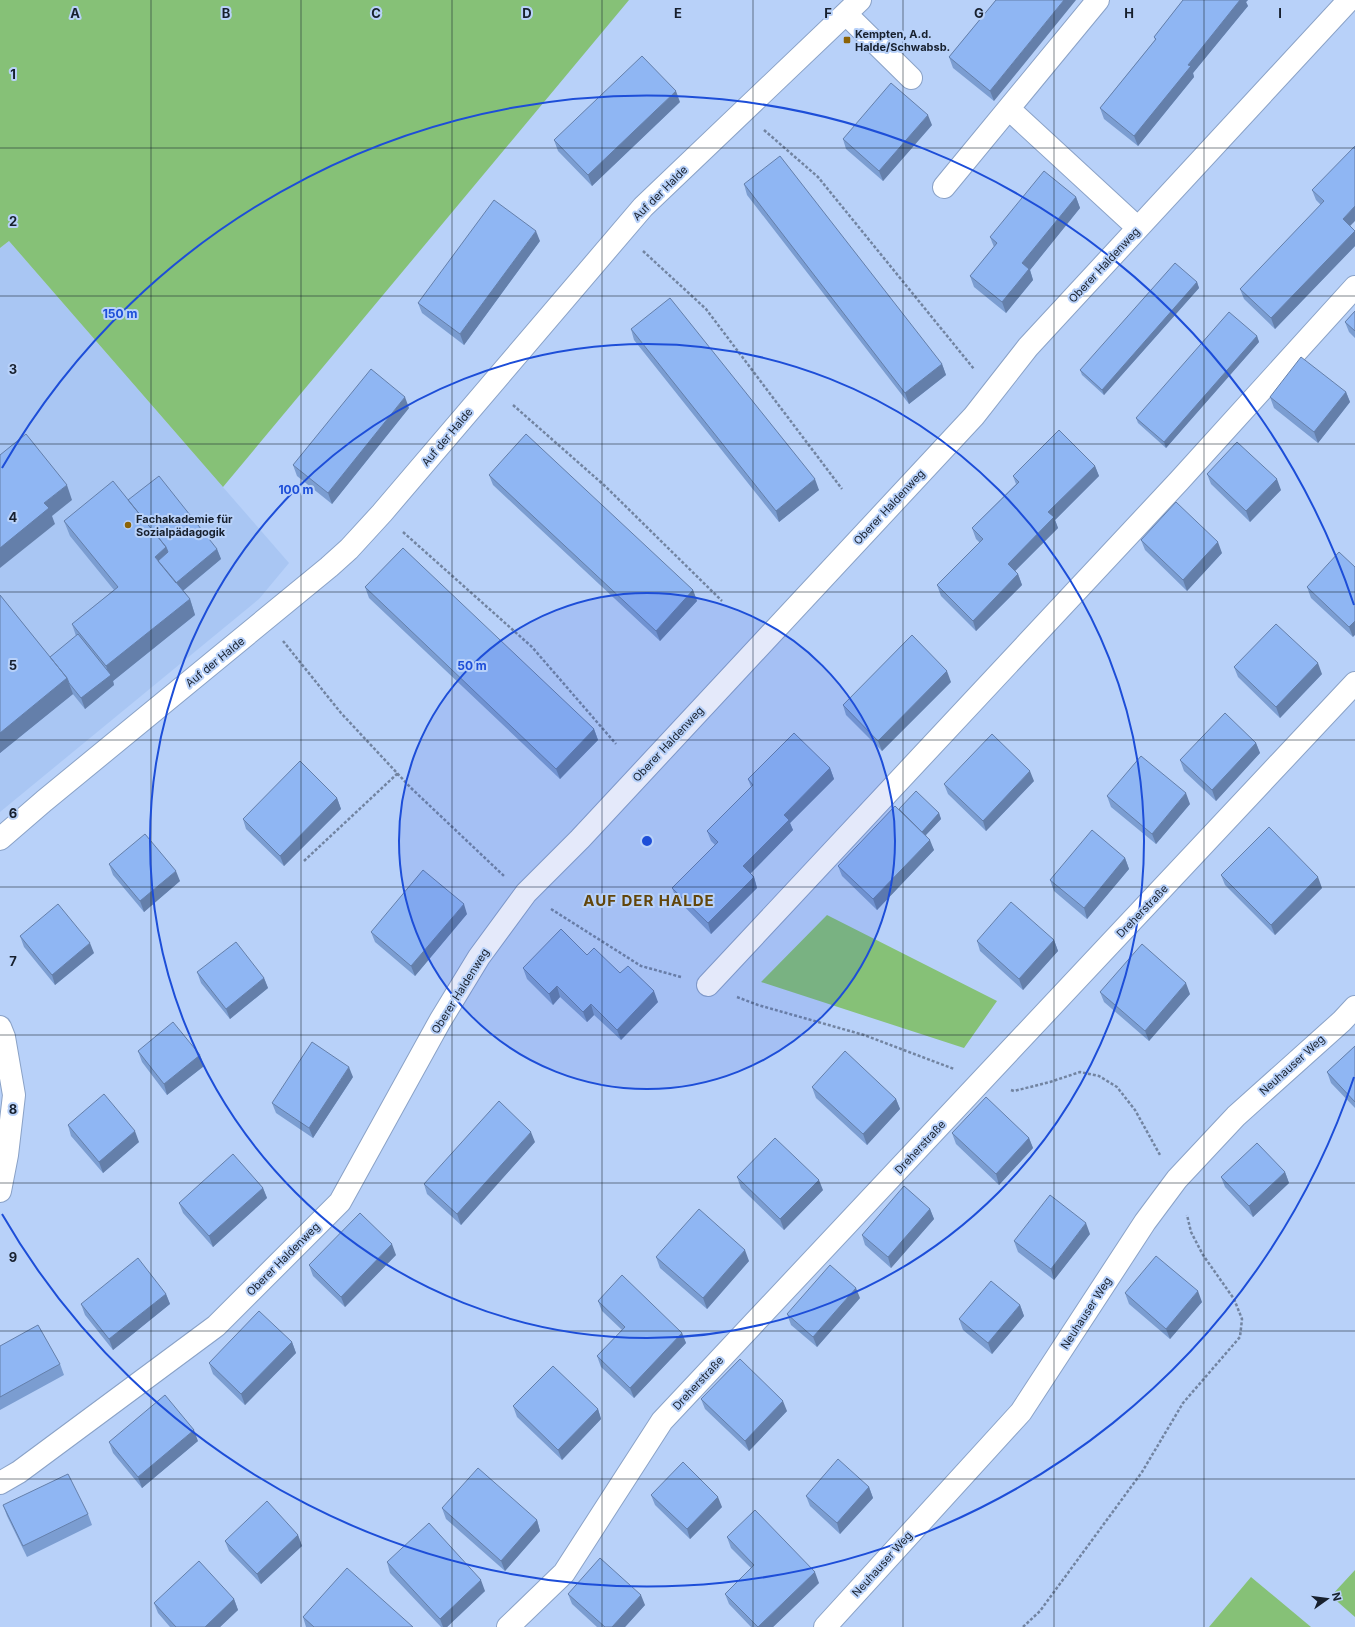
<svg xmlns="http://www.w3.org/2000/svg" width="1355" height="1627" viewBox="0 0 1355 1627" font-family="Inter,sans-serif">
	<rect width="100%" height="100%" fill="#b8d1f9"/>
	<path fill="#a9c6f3" d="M9 241 289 563 259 599 0 812V248Z"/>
	<path fill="#86c177" d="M0 0H629L223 487 9 241 0 248Z
		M827 915 997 1001 964 1048 761 982Z
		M1355 1570V1617L1331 1596Z
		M1251 1577 1311 1627H1209Z"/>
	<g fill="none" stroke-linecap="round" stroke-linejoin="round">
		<defs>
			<path id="minor" d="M846 14 911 78
				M1009 109 1138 228
				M944 187 1098 0
				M0 839 44 801 329 567 349 549 382 513 643 207 860 0
				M708 985 1179 481 1355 287
				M0 1027 4 1037 14 1095 7 1155 0 1191
				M0 1483 19 1472 216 1326 340 1202 440 1021 479 957 526 893 580 839 974 416 1028 347 1349 0
				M508 1627 564 1573 662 1421 1355 683
				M825 1627 1021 1412 1145 1222 1177 1179 1236 1116 1342 1021 1355 1007"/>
		</defs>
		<use href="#minor" stroke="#8aa2c7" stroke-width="24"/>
		<path stroke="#7284a1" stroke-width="2.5" stroke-dasharray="3 2" stroke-linecap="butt" d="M764 130 818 177 974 369
			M643 251 706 309 842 489
			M513 405 605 486 722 601
			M403 532 532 647 616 744
			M283 641 341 713 411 788 504 876
			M304 861 398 773
			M551 909 641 966 681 977
			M737 997 758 1005 864 1035 954 1069
			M1011 1090 1014 1091 1050 1082 1080 1072 1099 1076 1117 1087 1135 1110 1160 1155
			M1023 1627 1040 1611 1142 1472 1183 1403 1240 1337 1242 1319 1234 1299 1203 1255 1191 1232 1187 1215"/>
		<use href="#minor" stroke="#fff" stroke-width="22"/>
	</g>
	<path fill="#7b9dd1" d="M996 0 994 101 953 68 949 57Z
		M1183 0H1248L1246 2 1248 6 1193 73 1194 77 1138 146 1104 119 1100 108 1155 40 1154 37Z
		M680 102 592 186 558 151 554 140Z
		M932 125 883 181 846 149 843 139Z
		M744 184 942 364 946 375 909 404 747 195Z
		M1312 190 1355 231V246L1275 329 1244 299 1240 289 1321 205 1316 200Z
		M1076 197 1080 208 1030 270 1033 280 1006 313 974 287 970 276 994 247 990 237Z
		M540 241 464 345 422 313 418 303Z
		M1197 282 1199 288 1104 395 1082 375 1080 370Z
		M1355 311V338L1349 332 1345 322Z
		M631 329 819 490 779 522 634 340Z
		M1257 336 1259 342 1166 448 1138 423 1136 418Z
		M1346 392 1350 402 1318 443 1274 408 1270 397Z
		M409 408 332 504 297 476 293 465Z
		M1095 466 1099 476 1055 520 1058 528 1015 571 1018 574 1022 585 976 631 941 596 937 585 980 543 976 539 972 528 1016 484 1013 476Z
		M1207 474 1281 490 1250 522 1211 484Z
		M489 475 693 590 697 601 660 641 493 485Z
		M128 500 217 549 221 559 183 591 190 599 195 615 113 681 114 685 85 709 72 693 73 694 0 753V595L50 657 76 636 72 624 114 590 70 536 64 521Z
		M1141 540 1222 553 1187 591 1145 550Z
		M1355 567 1353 637 1311 598 1307 587Z
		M365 587 594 729 598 740 560 779 369 598Z
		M1234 667 1322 674 1280 718 1238 677Z
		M951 682 882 751 846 715 843 705Z
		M1256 743 1260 753 1216 801 1184 771 1180 760Z
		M830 768 834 779 790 823 793 830 750 874 754 877 757 888 711 934 676 898 672 888 715 845 711 841 707 831 751 787 748 779Z
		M1034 781 986 831 948 794 944 784Z
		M1107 796 1190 804 1156 844 1111 807Z
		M337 798 341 809 284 866 246 829 243 819Z
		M899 809 939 813 941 819 926 835 934 850 877 910 842 876 838 866Z
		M1125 858 1129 869 1087 919 1054 891 1050 880Z
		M109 864 180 881 144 912 113 875Z
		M1221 875 1322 888 1275 935 1225 885Z
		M467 914 415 976 375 942 371 932Z
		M20 936 94 953 55 985 24 947Z
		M1054 940 1058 951 1023 990 980 951 977 941Z
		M587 955 620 973 658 1002 621 1040 594 1015 587 1022 560 997 553 1005 527 979 523 968Z
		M197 972 264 978 268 988 230 1019 201 983Z
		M1100 992 1190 994 1149 1041 1104 1002Z
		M1355 1046V1108L1331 1083 1327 1072Z
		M138 1051 200 1055 204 1066 167 1095 142 1062Z
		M353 1077 313 1138 276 1113 272 1103Z
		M812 1087 896 1099 900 1109 867 1145 816 1098Z
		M68 1125 139 1142 103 1173 71 1136Z
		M952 1133 1029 1138 1033 1148 999 1185 956 1144Z
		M535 1142 461 1225 427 1194 424 1184Z
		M1285 1172 1289 1183 1253 1217 1225 1187 1221 1177Z
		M737 1177 823 1190 784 1230 741 1188Z
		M263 1188 267 1198 213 1247 183 1213 179 1203Z
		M930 1209 934 1219 891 1268 865 1245 862 1235Z
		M1090 1234 1054 1280 1018 1252 1014 1241Z
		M396 1255 345 1307 313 1276 309 1265Z
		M656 1257 749 1261 707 1309 660 1268Z
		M1125 1293 1202 1302 1170 1339 1129 1304Z
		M166 1294 170 1304 113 1350 85 1315 81 1304Z
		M860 1298 817 1347 791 1325 787 1314Z
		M598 1301 682 1333 686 1343 634 1398 601 1367 597 1356 622 1330 602 1311Z
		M1020 1305 1024 1316 992 1354 963 1330 959 1319Z
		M292 1342 296 1353 245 1405 213 1374 209 1363Z
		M0 1346 60 1364 64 1375 0 1410Z
		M701 1399 787 1411 749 1451 705 1409Z
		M513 1406 598 1409 601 1419 562 1460 517 1417Z
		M198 1441 142 1488 113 1453 109 1442Z
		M869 1487 873 1498 840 1534 810 1506 806 1496Z
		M651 1495 722 1507 690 1539 655 1505Z
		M3 1505 88 1514 92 1525 27 1557 7 1516Z
		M442 1508 537 1520 540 1531 505 1571 446 1519Z
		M298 1535 302 1546 261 1584 229 1551 225 1541Z
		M727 1537 819 1583 773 1627H751L729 1604 725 1594 751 1568 731 1548Z
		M387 1562 485 1591 447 1627H441L390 1573Z
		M568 1594 645 1605 625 1627H597L572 1604Z
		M234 1599 238 1610 220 1627H170L158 1613 154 1603Z
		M303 1617 413 1627H306Z"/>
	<path fill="#647faa" d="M1064 0H1076L994 101 990 91Z
		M1240 0H1248L1246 2 1248 6 1193 73 1194 77 1138 146 1134 136 1188 65Z
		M676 91 680 102 592 186 588 175Z
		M928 115 932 125 883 181 879 171Z
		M1076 197 1080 208 1030 270 1033 280 1006 313 1002 302 1022 263Z
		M1355 206V221L1346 230 1343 219Z
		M536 231 540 241 464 345 460 334Z
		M1355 231V246L1275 329 1271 318Z
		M1197 282 1199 288 1104 395 1102 390Z
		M1257 336 1259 342 1166 448 1164 442Z
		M942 364 946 375 909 404 905 393Z
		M1346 392 1350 402 1318 443 1314 432Z
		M405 397 409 408 332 504 328 493Z
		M1095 466 1099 476 1055 520 1058 528 1012 574 1008 564 1048 512Z
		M815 479 819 490 779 522 776 511Z
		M1277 479 1281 490 1250 522 1246 511Z
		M67 485 72 500 52 516 55 524 0 568V548L44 503Z
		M1218 542 1222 553 1187 591 1183 580Z
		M166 547 172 563 164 570 155 557Z
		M217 549 221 559 179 594 175 584Z
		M1018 574 1022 585 976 631 973 621Z
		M693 590 697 601 660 641 656 631Z
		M190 599 195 615 113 681 114 685 85 709 81 698 109 675 106 666Z
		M1355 621V635L1353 637 1349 627Z
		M1318 663 1322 674 1280 718 1276 707Z
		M947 671 951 682 882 751 878 741Z
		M67 678 73 694 0 753V733Z
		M594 729 598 740 560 779 556 769Z
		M1256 743 1260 753 1216 801 1212 790Z
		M830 768 834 779 790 823 793 830 747 877 743 866 784 815Z
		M1030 771 1034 781 986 831 983 821Z
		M1186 793 1190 804 1156 844 1152 834Z
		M337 798 341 809 284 866 280 856Z
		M939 813 941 819 922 839 920 833Z
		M930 840 934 850 877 910 873 899Z
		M1125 858 1129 869 1087 919 1084 908Z
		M176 871 180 881 144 912 140 901Z
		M754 877 757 888 711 934 708 923Z
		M1318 877 1322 888 1275 935 1271 925Z
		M464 904 467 914 415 976 411 966Z
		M1054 940 1058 951 1023 990 1019 979Z
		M90 943 94 953 55 985 52 975Z
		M264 978 268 988 230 1019 226 1009Z
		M1186 983 1190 994 1149 1041 1145 1031Z
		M557 986 560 997 553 1005 549 994Z
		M654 991 658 1002 621 1040 617 1030Z
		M591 1004 594 1015 587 1022 583 1012Z
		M200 1055 204 1066 167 1095 164 1084Z
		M349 1067 353 1077 313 1138 309 1128Z
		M896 1099 900 1109 867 1145 863 1134Z
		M135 1131 139 1142 103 1173 99 1162Z
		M531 1132 535 1142 461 1225 457 1214Z
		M1029 1138 1033 1148 999 1185 996 1174Z
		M1285 1172 1289 1183 1253 1217 1249 1206Z
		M819 1180 823 1190 784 1230 780 1219Z
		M263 1188 267 1198 213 1247 209 1236Z
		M930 1209 934 1219 891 1268 888 1257Z
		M1086 1223 1090 1234 1054 1280 1051 1269Z
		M392 1244 396 1255 345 1307 341 1297Z
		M745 1250 749 1261 707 1309 703 1298Z
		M856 1288 860 1298 817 1347 813 1337Z
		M1198 1291 1202 1302 1170 1339 1166 1329Z
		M166 1294 170 1304 113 1350 109 1339Z
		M1020 1305 1024 1316 992 1354 988 1343Z
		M682 1333 686 1343 634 1398 630 1388Z
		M292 1342 296 1353 245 1405 241 1394Z
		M783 1401 787 1411 749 1451 745 1441Z
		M598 1409 601 1419 562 1460 558 1450Z
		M194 1430 198 1441 142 1488 138 1477Z
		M869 1487 873 1498 840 1534 837 1523Z
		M718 1497 722 1507 690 1539 687 1529Z
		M537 1520 540 1531 505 1571 501 1561Z
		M298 1535 302 1546 261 1584 257 1574Z
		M815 1572 819 1583 773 1627H758Z
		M481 1580 485 1591 447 1627H443L440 1619Z
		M641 1595 645 1605 625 1627H612Z
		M234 1599 238 1610 220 1627H205Z"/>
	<path fill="#8fb6f3" stroke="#647faa" d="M996 0H1064L990 91 949 57Z
		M1183 0H1240L1188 65 1191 66 1134 136 1100 108 1156 39 1154 37Z
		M642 56 676 91 588 175 554 140Z
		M891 83 928 115 879 171 843 139Z
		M1355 146V206L1343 219 1355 231 1271 318 1240 289 1324 201 1312 190Z
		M780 156 942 364 905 393 744 184Z
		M1044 171 1076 197 1022 263 1029 269 1002 302 970 276 997 243 990 237Z
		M494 200 536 231 460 334 418 303Z
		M1175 263 1197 282 1102 390 1080 370Z
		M670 298 815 479 776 511 631 329Z
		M1355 311V331L1345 322Z
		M1229 312 1257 336 1164 442 1136 418Z
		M1301 357 1346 392 1314 432 1270 397Z
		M371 369 405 397 328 493 293 465Z
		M1059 430 1095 466 1048 512 1054 517 1008 564 1018 574 973 621 937 585 983 539 972 528 1019 482 1013 476Z
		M26 434 67 485 44 503 49 508 0 548V455Z
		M526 434 693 590 656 631 489 475Z
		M1237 442 1277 479 1246 511 1207 474Z
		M159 476 217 549 176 583 158 561 168 552 166 547 128 500Z
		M113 481 166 547 155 557 190 599 106 666 72 624 118 587 64 521Z
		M1176 502 1218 542 1183 580 1141 540Z
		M403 548 594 729 556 769 365 587Z
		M1339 552 1355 567V621L1349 627 1307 587Z
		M0 595 67 678 0 733Z
		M1276 624 1318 663 1276 707 1234 667Z
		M78 634 111 675 81 698 69 683 67 678 50 657Z
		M912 635 947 671 878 741 843 705Z
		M1225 713 1256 743 1212 790 1180 760Z
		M794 733 830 768 784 815 789 820 743 866 754 877 708 923 672 888 718 842 707 831 753 785 748 779Z
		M992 734 1030 771 983 821 944 784Z
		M1141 756 1186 793 1152 834 1107 796Z
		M300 761 337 798 280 856 243 819Z
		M916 791 939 813 922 832 899 809Z
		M895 806 930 840 873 899 838 866Z
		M1269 827 1318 877 1271 925 1221 875Z
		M1092 830 1125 858 1084 908 1050 880Z
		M145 834 176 871 140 901 109 864Z
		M423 870 464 904 411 966 371 932Z
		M1011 902 1054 940 1019 979 977 941Z
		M58 904 90 943 52 975 20 936Z
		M561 929 587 955 594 948 620 973 628 966 654 991 617 1030 591 1004 583 1012 557 986 549 994 523 968Z
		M236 942 264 978 226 1009 197 972Z
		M1142 944 1186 983 1145 1031 1100 992Z
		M173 1022 200 1055 164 1084 138 1051Z
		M312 1042 349 1067 309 1128 272 1103Z
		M1355 1046V1102L1327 1072Z
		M845 1051 896 1099 863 1134 812 1087Z
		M104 1094 135 1131 99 1162 68 1125Z
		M986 1097 1029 1138 996 1174 952 1133Z
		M499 1101 531 1132 457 1214 424 1184Z
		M775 1138 819 1180 780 1219 737 1177Z
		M1257 1143 1285 1172 1249 1206 1221 1177Z
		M233 1154 263 1188 209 1236 179 1203Z
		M904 1186 930 1209 888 1257 862 1235Z
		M1050 1195 1086 1223 1051 1269 1014 1241Z
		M699 1209 745 1250 703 1298 656 1257Z
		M360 1213 392 1244 341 1297 309 1265Z
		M1156 1256 1198 1291 1166 1329 1125 1293Z
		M138 1258 166 1294 109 1339 81 1304Z
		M830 1265 856 1288 813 1337 787 1314Z
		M622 1275 682 1333 630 1388 597 1356 625 1327 598 1301Z
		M991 1281 1020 1305 988 1343 959 1319Z
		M259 1311 292 1342 241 1394 209 1363Z
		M38 1325 60 1364 0 1397V1346Z
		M740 1359 783 1401 745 1441 701 1399Z
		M553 1366 598 1409 558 1450 513 1406Z
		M165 1395 194 1430 138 1477 109 1442Z
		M838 1459 869 1487 837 1523 806 1496Z
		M683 1462 718 1497 687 1529 651 1495Z
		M478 1468 537 1520 501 1561 442 1508Z
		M68 1474 88 1514 23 1546 3 1505Z
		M267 1501 298 1535 257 1574 225 1541Z
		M755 1510 815 1572 758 1627 725 1594 754 1565 727 1537Z
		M429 1523 481 1580 440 1619 387 1562Z
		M600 1558 641 1595 612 1627H605L568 1594Z
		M199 1561 234 1599 205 1627H176L154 1603Z
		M347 1568 413 1627H314L303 1617Z"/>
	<path fill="none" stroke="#17202e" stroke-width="1" stroke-opacity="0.55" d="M151 0V1627M301 0V1627M452 0V1627M602 0V1627M753 0V1627M903 0V1627M1054 0V1627M1204 0V1627M0 148H1355M0 296H1355M0 444H1355M0 592H1355M0 740H1355M0 887H1355M0 1035H1355M0 1183H1355M0 1331H1355M0 1479H1355"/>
	<circle cx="647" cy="841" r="248" fill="#1d4ed8" fill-opacity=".12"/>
	<g fill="none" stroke="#1d4ed8" stroke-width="2">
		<circle cx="647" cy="841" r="248"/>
		<circle cx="647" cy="841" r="497"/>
		<path d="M1354 1077A745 745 0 0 1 2 1214M2 468A745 745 0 0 1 1354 605"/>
	</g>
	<g fill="#8c6306" stroke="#b8d1f9" stroke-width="1.5">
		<rect x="843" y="36" width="8" height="8" rx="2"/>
		<circle cx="128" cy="525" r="4"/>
	</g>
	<g text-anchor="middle" stroke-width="4" stroke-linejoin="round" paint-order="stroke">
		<g font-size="11" font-weight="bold" fill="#17202e" stroke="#b8d1f9" text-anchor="start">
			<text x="855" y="38">Kempten, A.d.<tspan x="855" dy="13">Halde/Schwabsb.</tspan></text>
			<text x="136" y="523">Fachakademie für<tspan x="136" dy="13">Sozialpädagogik</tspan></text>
		</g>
		<g font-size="11" fill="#17202e" stroke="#b8d1f9">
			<text transform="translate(660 193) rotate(-45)" y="4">Auf der Halde</text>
			<text transform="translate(1104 265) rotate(-47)" y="4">Oberer Haldenweg</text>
			<text transform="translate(447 437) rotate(-50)" y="4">Auf der Halde</text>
			<text transform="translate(889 507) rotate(-47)" y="4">Oberer Haldenweg</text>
			<text transform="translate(215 662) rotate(-39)" y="4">Auf der Halde</text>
			<text transform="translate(668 744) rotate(-47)" y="4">Oberer Haldenweg</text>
			<text transform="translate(1142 911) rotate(-46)" y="4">Dreherstraße</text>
			<text transform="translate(460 991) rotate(-58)" y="4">Oberer Haldenweg</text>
			<text transform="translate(1292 1065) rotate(-42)" y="4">Neuhauser Weg</text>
			<text transform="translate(920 1147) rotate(-47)" y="4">Dreherstraße</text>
			<text transform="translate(283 1259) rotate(-45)" y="4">Oberer Haldenweg</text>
			<text transform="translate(1086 1313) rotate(-57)" y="4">Neuhauser Weg</text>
			<text transform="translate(698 1383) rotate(-47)" y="4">Dreherstraße</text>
			<text transform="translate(882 1564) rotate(-48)" y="4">Neuhauser Weg</text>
		</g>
		<g font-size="15" font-weight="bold" letter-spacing="1" fill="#62460b" stroke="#b8d1f9">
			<text x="649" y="906">AUF DER HALDE</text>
		</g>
	</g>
	<g font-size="13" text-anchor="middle" font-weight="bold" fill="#17202e" stroke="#b8d1f9" stroke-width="4" stroke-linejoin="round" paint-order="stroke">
		<text x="75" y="18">A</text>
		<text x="226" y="18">B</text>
		<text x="376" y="18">C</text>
		<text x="527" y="18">D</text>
		<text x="678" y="18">E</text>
		<text x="828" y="18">F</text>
		<text x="979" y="18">G</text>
		<text x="1129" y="18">H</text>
		<text x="1280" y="18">I</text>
		<text x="13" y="79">1</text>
		<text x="13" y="226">2</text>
		<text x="13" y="374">3</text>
		<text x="13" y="522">4</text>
		<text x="13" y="670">5</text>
		<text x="13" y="818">6</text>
		<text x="13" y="966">7</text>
		<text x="13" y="1114">8</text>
		<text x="13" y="1262">9</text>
	</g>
	<circle cx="647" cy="841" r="6" fill="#1d4ed8" stroke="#b8d1f9" stroke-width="2"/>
	<g font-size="12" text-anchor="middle" font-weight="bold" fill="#1d4ed8" stroke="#b8d1f9" stroke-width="4" stroke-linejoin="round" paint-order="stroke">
		<text x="120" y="318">150 m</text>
		<text x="296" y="494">100 m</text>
		<text x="472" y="670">50 m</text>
	</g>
	<g transform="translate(1327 1599) rotate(76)" stroke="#b8d1f9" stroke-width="3" paint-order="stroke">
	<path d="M0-3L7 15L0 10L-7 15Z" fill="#17202e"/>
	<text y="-6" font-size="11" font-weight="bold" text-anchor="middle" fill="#17202e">N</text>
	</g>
</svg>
